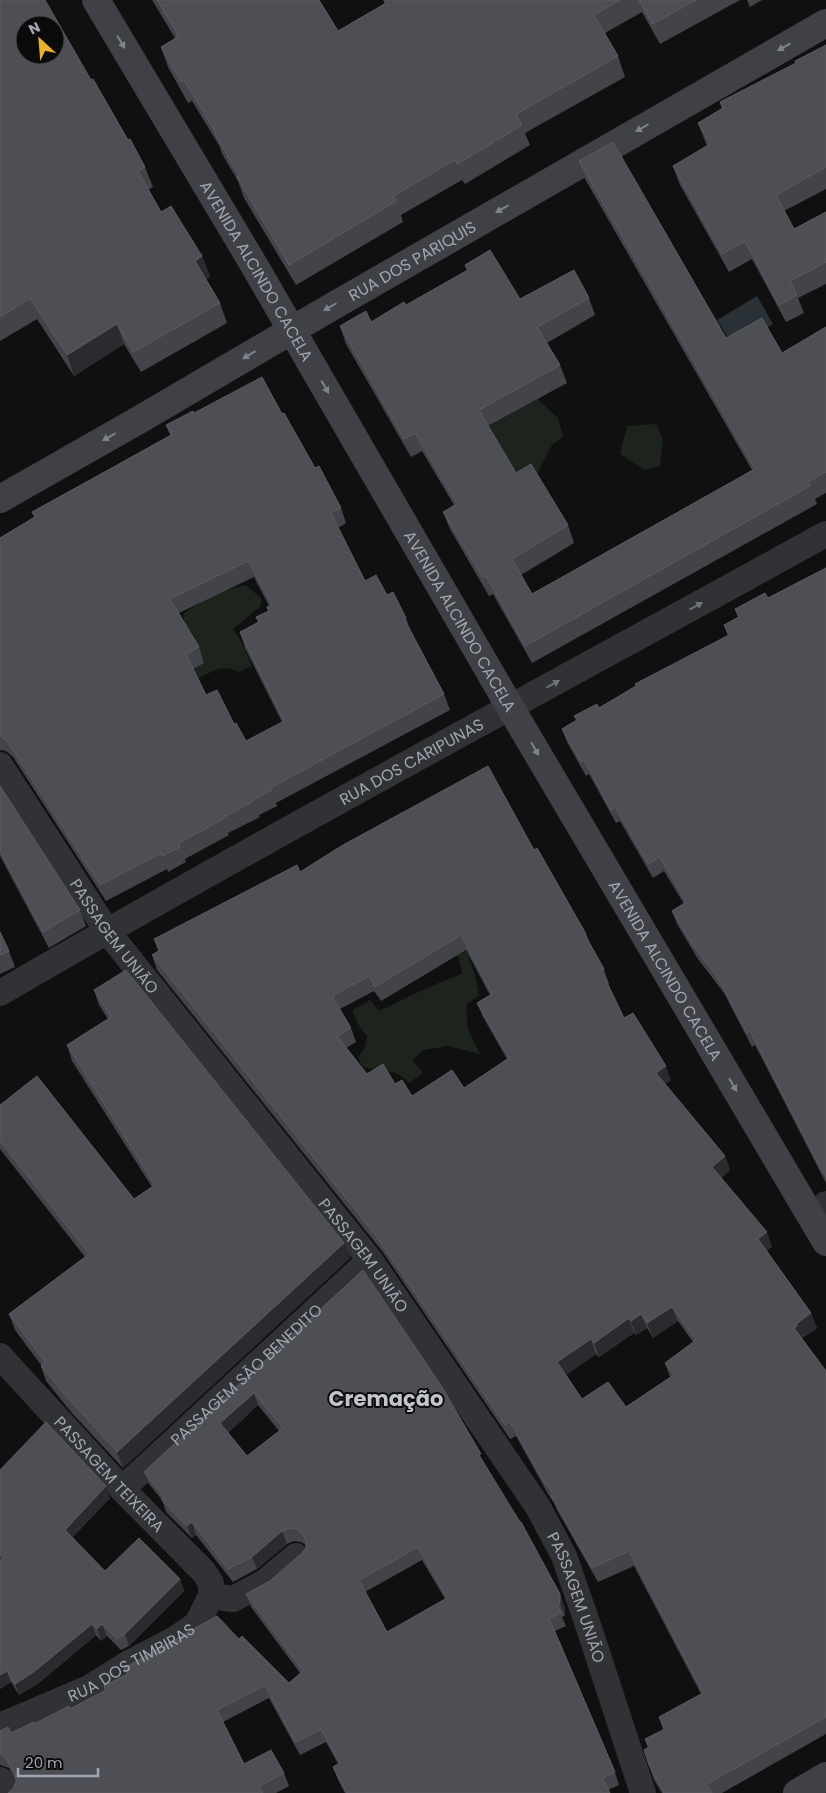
<svg xmlns="http://www.w3.org/2000/svg" width="826" height="1793" viewBox="0 0 826 1793" font-family="Poppins,sans-serif">
	<rect width="100%" height="100%" fill="#101011"/>
	<path fill="#1d241d" d="M537 399 558 418 563 437 552 445 537 474 520 488 489 426Z
		M656 424 663 440 660 466 644 470 620 454 627 426Z
		M246 585 261 598V606L233 629 241 641 252 666 239 672C220 662 209 675 192 681L183 614 213 594Z
		M466 951C472 966 477 980 479 995L466 1005 468 1029 480 1054 448 1046 424 1050 412 1060 423 1073 409 1083C395 1067 382 1072 363 1067L358 1058 365 1047 367 1036 359 1026 352 1010 370 1000 379 1011C406 998 433 984 462 974L459 958 456 956Z"/>
	<path fill="#293036" d="M757 296 773 324 734 347 717 320Z"/>
	<g fill="none" stroke-linecap="round" stroke-linejoin="round">
		<g stroke="#313236" stroke-width="26">
			<path id="s1" d="M0 765 107 931 370 1260 538 1507 564 1556 587 1622 643 1793"/>
			<path id="s2" d="M0 993C272 835 550 686 826 534"/>
			<path d="M814 1221 826 1204"/>
			<path id="s3" d="M0 1356 122 1489 204 1572 211 1583V1596"/>
			<path id="s4" d="M122 1489 370 1260"/>
			<path id="s5" d="M0 1726 89 1688 129 1663 175 1639 197 1624 211 1596 233 1599 265 1582 296 1556"/>
			<path d="M0 1780 6 1793"/>
		</g>
		<g stroke="#3f4146" stroke-width="28">
			<path id="s6" d="M96 0 254 265 510 707 826 1242"/>
			<path id="s7" d="M0 499 144 417 328 309 826 23"/>
			<path d="M797 1793 826 1776"/>
		</g>
	</g>
	<path fill="#434449" fill-rule="evenodd" d="M0 0 91 80 128 140 145 167 153 187 148 190 161 212 202 256 210 277 206 279 220 303 227 323 141 372 124 344 74 376 37 319 0 341Z
		M152 0H319L338 31 385 4 383 0H740L660 44 642 12 605 33 618 56 625 77 525 133 530 145 465 184 462 180 401 215 403 222 296 285 244 198 238 181 222 154 220 147 192 101 188 103 168 67 161 47 175 38Z
		M747 0H762L750 7Z
		M826 45V189L784 211 794 229 826 212V284L798 298 804 313 786 322 752 259 729 272 679 183 673 166 707 146 705 141 698 123 722 109 720 102 796 63Z
		M579 161 726 338 782 353 826 327V493L815 499 817 504 532 663 493 594 489 596 450 529 443 512 454 505 422 451 411 457 346 344 340 326 371 322 406 305 467 270 465 265 520 299 589 298 595 315 547 343 560 365 567 383 488 426 516 473 568 525 574 543 521 575 532 594 752 470 585 179Z
		M194 413 282 414 315 468 341 508 346 523 338 528 365 581 387 595 406 618 410 629 444 694 450 710 276 803 277 806 259 815 260 817 228 833 229 835 185 859 186 862 168 872 167 869 106 901 13 757 6 751 0 750V538L34 517 32 512 170 435 166 425ZM254 577 269 606 267 607 268 611 256 617 258 622 240 632 245 648 282 722 246 741 234 724 206 695 193 669 204 663 199 647 179 613Z
		M826 568V1183L755 1045 752 1047 724 993 698 959 677 924 672 911 684 904 664 871 653 878 620 821 616 823 589 774 586 776 567 742 562 729 576 720 574 716 599 708 728 636 724 625 738 617 735 609 768 598Z
		M0 786 80 910 86 926 49 948 0 856Z
		M534 850 586 934 591 946 604 969 609 984H608L624 1018 671 1080 665 1084 725 1156 730 1170 721 1178 772 1246 767 1251 811 1313 817 1328 802 1338 826 1371V1734L722 1793H662L654 1780 649 1765 648 1748 645 1739 663 1730 659 1717 701 1694 634 1566 598 1582 557 1510 554 1503 548 1494 516 1436 510 1439 382 1251 157 970 152 955 158 951 154 939 300 872ZM466 950 490 995 477 1003 483 1017 507 1059 464 1088 412 1096 395 1084 367 1074 346 1048 356 1042 351 1028 340 1009 374 991 381 1001ZM678 1321 693 1342 665 1363 670 1377 626 1407 582 1399 566 1375 596 1354 599 1357 634 1333 636 1335 647 1328 653 1338Z
		M0 932 9 951 15 967 0 974Z
		M94 990 350 1258 123 1468 71 1412 46 1381 41 1366V1365L15 1330 9 1314 85 1257 0 1149V1105L134 1199 152 1187 72 1061 67 1045 108 1019 99 1005Z
		M363 1270 484 1463 565 1607V1616L562 1617 566 1626 555 1631 615 1772 619 1785 608 1790 610 1793H345L338 1780 333 1767 338 1764 326 1742 300 1755 269 1698 223 1722 244 1764 284 1773 289 1786 276 1793H8L13 1789 16 1782 9 1768 0 1765V1731L11 1733 70 1709 105 1691 104 1686 127 1674 124 1668 239 1639 289 1683 300 1673 251 1607 246 1594 270 1581 301 1554 306 1548V1545L301 1542 294 1541 287 1544 257 1569 233 1582 196 1535 192 1538 166 1512 162 1500 149 1484 144 1472ZM258 1405 279 1431 247 1456 228 1433ZM422 1560 445 1599 387 1632 365 1592Z
		M0 1470 110 1498 72 1538 105 1571 180 1579 184 1591 129 1646 121 1650 107 1636 101 1641 96 1635 39 1683 19 1695 11 1682 0 1689Z"/>
	<path fill="#2a2b2e" d="M202 256 210 277 202 281 195 261Z
		M117 324 124 344 74 376 67 355Z
		M666 1066 671 1080 661 1088 656 1073Z
		M725 1156 730 1170 717 1182 712 1167Z
		M767 1232 772 1246 763 1254 758 1239Z
		M344 1243 350 1258 123 1468 117 1452Z
		M672 1307 678 1321 653 1338 647 1323Z
		M811 1313 817 1328 801 1338 794 1328 796 1324Z
		M641 1314 647 1328 636 1335 631 1321Z
		M629 1318 634 1333 599 1357 594 1343Z
		M591 1339 596 1354 563 1377 557 1362Z
		M254 1393 258 1405 225 1436 220 1423Z
		M106 1486 110 1498 69 1541 65 1530Z
		M192 1522 196 1535 192 1538 187 1526Z
		M282 1531 287 1544 257 1569 252 1557Z
		M180 1579 184 1591 129 1646 125 1634Z
		M560 1594 565 1607V1616L560 1603Z
		M92 1624 96 1635 39 1683 19 1695 15 1684Z
		M102 1624 107 1636 101 1641 97 1629Z
		M7 1671 11 1682 0 1689V1675Z"/>
	<path fill="#4d4f54" stroke="#5b5c63" fill-rule="evenodd" d="M0 0H45L91 80 93 79 128 140 130 139 145 167 138 171 161 212 171 206 202 256 195 261 220 303 133 352 117 324 67 355 30 298 0 317ZM25 25H55V55H25Z
		M157 0H319L338 31 386 3 385 0H620L594 15 618 56 516 114 522 125 457 164 455 160 393 196 396 201 289 265 237 177 239 176 215 134 216 133 184 80 181 82 161 47 178 37 176 33H177Z
		M639 0H696L652 24Z
		M826 45V167L776 195 794 229 826 212V262L790 281 797 295 779 305 745 241 722 254 673 166 710 144 698 123 723 108 720 102 796 63 795 61Z
		M613 142 726 338 762 318 782 353 826 327V472L808 482 810 486 525 646 486 576 483 578 443 512 457 504 415 433 404 439 340 326 366 311 371 322 404 302 406 305 468 270 465 265 490 250 520 299 574 270 589 298 537 327 560 365 479 410 516 473 531 464 568 525 512 559 532 594 755 469 579 161Z
		M262 377 282 414 284 413 315 468 319 466 341 508 331 513 365 581 376 575 387 595 393 592 406 618 404 619 444 694 270 788 272 790 254 799V801L222 818 223 819 179 843 180 847 162 856 161 853 100 885 7 741 0 736V538L35 517 32 512 172 435 166 425 193 411 194 413ZM248 561 272 605 267 607 269 611 256 617 259 622 240 632 284 721 246 741 236 723 234 724 217 690 206 695 186 654 199 647 170 599Z
		M826 568V1177L822 1171 750 1031 747 1033 719 980 693 945 672 911 686 902 660 857 648 864 615 807 611 810 584 760 581 762 562 729 577 720 574 716 597 704 599 708 636 686 635 684 729 635 724 625 739 617 735 609 765 593 768 598Z
		M488 766 534 850 537 848 586 934 585 935 604 969 601 970 624 1018 633 1013 666 1066 656 1073 725 1156 712 1167 767 1232 758 1239 811 1313 796 1324 797 1326 794 1328 826 1371V1717L707 1784 712 1793H664L649 1765 644 1750 649 1747 645 1739 665 1729 659 1717 703 1693 629 1551 592 1568 551 1495 553 1494 543 1480 510 1422 505 1425 376 1236 152 955 160 950 154 939 297 865 300 872 343 845ZM461 935 492 994 477 1003 509 1058 464 1088 452 1070 412 1096 402 1080 395 1084 383 1064 367 1074 337 1036 351 1028 332 996 369 976 375 987ZM672 1307 696 1340 665 1363 674 1375 626 1407 608 1382 582 1399 557 1362 591 1339 594 1343 629 1318 631 1321 641 1314 647 1323Z
		M0 786 80 910 43 932 0 851Z
		M0 932 9 951 0 955Z
		M126 970 344 1243 117 1452 66 1396 41 1366 45 1362 9 1314 89 1254 0 1141V1105L37 1076 134 1199 155 1185 67 1045 111 1017 94 990Z
		M363 1270 442 1387 481 1454 479 1455 520 1522H521L560 1594V1603L557 1605 561 1613 549 1618 615 1772 602 1778 610 1793H347L333 1767 340 1763 321 1729 295 1742 265 1685 217 1710 244 1764 271 1750 284 1773 259 1786 263 1793H8L13 1789 16 1782 15 1774 4 1755 0 1754V1731L8 1727 11 1733 34 1722V1724L69 1706 70 1709 106 1690 104 1686 128 1674 124 1668 217 1616 239 1639 242 1636 289 1683 303 1671 246 1594 270 1581 301 1554 306 1548V1541L303 1534 296 1529 289 1528 282 1531 252 1557 228 1569 192 1522 187 1526 161 1499 164 1497 144 1472ZM254 1393 283 1428 247 1456 220 1423ZM418 1547 447 1598 387 1632 359 1580Z
		M46 1422 106 1486 65 1530 105 1571 139 1538 180 1579 125 1634 117 1639 102 1624 97 1629 92 1624 35 1671 15 1684 7 1671 0 1675V1561L4 1558 0 1554V1470Z"/>
	<defs><path id="oneway-solid" d="M-6-.8H1V-3.2L6.5 0L1 3.2V.8H-6Z" transform="scale(1.25)"/></defs>
	<g fill="#7f838c">
		<use href="#oneway-solid" transform="translate(121 42) rotate(59)"/>
		<use href="#oneway-solid" transform="translate(784 47) rotate(151)"/>
		<use href="#oneway-solid" transform="translate(642 128) rotate(150)"/>
		<use href="#oneway-solid" transform="translate(502 209) rotate(150)"/>
		<use href="#oneway-solid" transform="translate(330 307) rotate(150)"/>
		<use href="#oneway-solid" transform="translate(249 355) rotate(149)"/>
		<use href="#oneway-solid" transform="translate(325 387) rotate(60)"/>
		<use href="#oneway-solid" transform="translate(109 437) rotate(151)"/>
		<use href="#oneway-solid" transform="translate(535 749) rotate(59)"/>
		<use href="#oneway-solid" transform="translate(733 1085) rotate(59)"/>
	</g>
	<g fill="#6f727a">
		<use href="#oneway-solid" transform="translate(696 606) rotate(-29)"/>
		<use href="#oneway-solid" transform="translate(553 684) rotate(-29)"/>
	</g>
	<g text-anchor="middle" stroke-width="4" stroke-linejoin="round" paint-order="stroke">
		<g font-size="16" fill="#a2a6b2" stroke="#0b0b0c">
			<text dy="6" stroke="none"><textPath href="#s7" startOffset="476">RUA DOS PARIQUIS</textPath></text>
			<text dy="6" stroke="none"><textPath href="#s6" startOffset="315">AVENIDA ALCINDO CACELA</textPath></text>
			<text dy="6" stroke="none"><textPath href="#s6" startOffset="720">AVENIDA ALCINDO CACELA</textPath></text>
			<text dy="6" stroke="none"><textPath href="#s2" startOffset="472">RUA DOS CARIPUNAS</textPath></text>
			<text dy="6" stroke="none"><textPath href="#s1" startOffset="206">PASSAGEM UNIÃO</textPath></text>
			<text dy="6" stroke="none"><textPath href="#s6" startOffset="1125">AVENIDA ALCINDO CACELA</textPath></text>
			<text dy="6" stroke="none"><textPath href="#s1" startOffset="611">PASSAGEM UNIÃO</textPath></text>
			<text dy="6" stroke="none"><textPath href="#s4" startOffset="169">PASSAGEM SÃO BENEDITO</textPath></text>
			<text dy="6" stroke="none"><textPath href="#s3" startOffset="161">PASSAGEM TEIXEIRA</textPath></text>
			<text dy="6" stroke="none"><textPath href="#s1" startOffset="1016">PASSAGEM UNIÃO</textPath></text>
			<text dy="6" stroke="none"><textPath href="#s5" startOffset="146">RUA DOS TIMBIRAS</textPath></text>
		</g>
		<g font-size="21" font-weight="bold" fill="#c2c5ce" stroke="#0b0b0c">
			<text x="386" y="1406">Cremação</text>
		</g>
	</g>
	<g transform="translate(40 40) rotate(334)"><circle r="24" fill="#0b0b0c" stroke="#47494e"/>
	<path d="M0-4L9 19L0 12L-9 19Z" fill="#e9af30"/>
	<text y="-8" font-size="14" font-weight="bold" text-anchor="middle" fill="#a2a6b2">N</text>
	</g>
	<path d="M18 1768v8h80v-8" fill="none" stroke="#a2a6b2" stroke-width="2.5"/>
	<text x="25" y="1768" font-size="15" fill="#a2a6b2" stroke="#0b0b0c" stroke-width="4" paint-order="stroke">20 m</text>
</svg>
